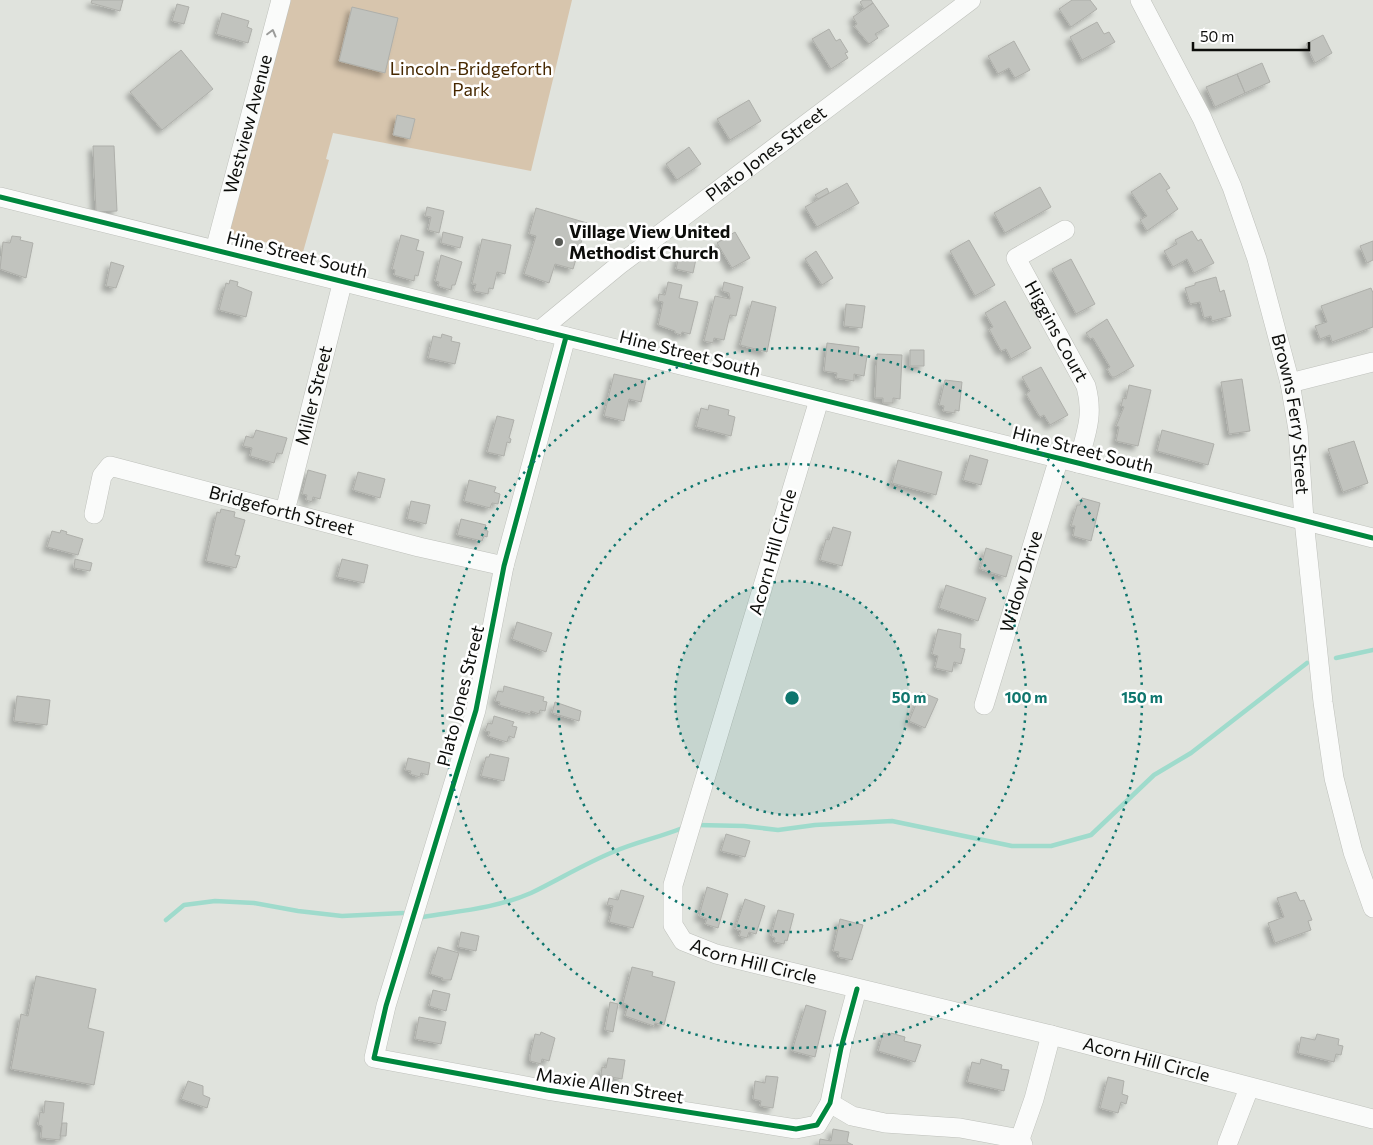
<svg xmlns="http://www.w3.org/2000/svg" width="1373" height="1145" viewBox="0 0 1373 1145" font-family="Commissioner,sans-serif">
	<defs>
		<filter id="shadow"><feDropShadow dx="-4.5" dy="4.5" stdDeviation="2.5" flood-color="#0004"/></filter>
	</defs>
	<rect width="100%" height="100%" fill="#e0e3dd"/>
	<path fill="#d7c5ad" d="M286 0H572L531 171 333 133 326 159 329 160 303 252 226 232Z"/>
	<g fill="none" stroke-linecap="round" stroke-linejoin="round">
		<path stroke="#9fdbcc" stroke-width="4.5" d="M1336 658 1373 650
			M697 825 744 826 778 830 815 825 892 821 1012 846H1051L1091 835 1154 775 1191 753 1307 663
			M423 917C459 911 497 908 531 893 558 880 584 864 613 852 636 842 661 837 685 827
			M166 920 184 905 215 901 254 903 298 911 342 916 403 913"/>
	</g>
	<path fill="#c1c3be" stroke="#aeafaa" filter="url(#shadow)" d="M92 0H123L120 11 91 3Z
		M863 0H871L873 3 864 9 860 2Z
		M1072 0H1090L1097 9 1071 27 1059 9Z
		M873 3 889 26 875 34 878 38 869 44 854 26 857 24 853 17Z
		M177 4 189 7 184 24 172 21Z
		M352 7 398 18 385 73 339 61Z
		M222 13 249 21 247 27 252 29 248 43 216 34Z
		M1097 22 1104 34 1109 32 1115 42 1082 60 1070 37Z
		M829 29 836 41 840 39 848 52 845 53 848 58 831 69 812 39Z
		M1323 35 1332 53 1315 63 1306 44Z
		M1014 41 1030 70 1015 78 1009 68 998 74 988 56Z
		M181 50 213 89 162 130 130 92Z
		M1262 63 1270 82 1245 93 1237 74Z
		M1237 74 1245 93 1215 107 1206 87Z
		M749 100 761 121 730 140 717 119Z
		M397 115 415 119 410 139 393 135Z
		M93 146H114L117 211 96 212Z
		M689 147 701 164 677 180 666 164Z
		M1160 173 1170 188 1166 190 1178 209 1147 231 1140 220 1147 216 1131 192Z
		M847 183 859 203 817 227 805 207Z
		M1040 187 1051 207 1005 233 994 213Z
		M827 188 829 193 818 199 815 195Z
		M427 207 444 211 439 233 428 230 431 217 425 216Z
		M536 208 587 223 573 269 555 264 549 283 524 274 536 236 529 234Z
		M1192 231 1198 241 1201 239 1214 263 1194 273 1187 259 1173 267 1164 251 1177 244 1175 240Z
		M443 232 463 237 460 248 441 243Z
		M735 232 750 258 732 268 717 243Z
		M401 235 419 240 416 250 424 252 418 276 415 275 414 281 394 275 395 270 392 269Z
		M12 236 21 237 20 240 33 243 26 278 0 269 3 242 10 243Z
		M482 239 511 245 505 274 497 272 493 289 489 288 488 294 474 291 476 284H472Z
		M969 240 995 285 975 296 950 251Z
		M1373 241V260L1367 263 1360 246Z
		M816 251 833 278 822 285 805 259Z
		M441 255 462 262 455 285H452L451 290 438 286 439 282 435 281Z
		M679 255 696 259 693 273 676 269Z
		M1071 259 1095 304 1076 314 1052 269Z
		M111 262 124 266 116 288 106 286Z
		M1216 277 1220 292 1224 290 1231 316 1212 321 1211 316 1204 318 1200 302 1190 304 1185 288 1195 285V283Z
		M230 280 238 282 237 286 252 292 246 317 219 310 226 283 229 284Z
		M668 282 682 285 679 298 698 302 690 334 682 332 681 335 675 333V331L658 325 663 302 658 301 659 294 665 295Z
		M724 282 743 287 736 316 730 315 724 340 714 338 713 343 704 341 715 296 730 299 729 293 722 291Z
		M1371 288 1373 293V327L1332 342 1330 335 1320 339 1315 326 1327 322 1321 306Z
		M752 301 776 307 767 352 740 345Z
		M1005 301 1031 348 1011 359 1006 349 1001 351 989 329 993 327 985 313Z
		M846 304 865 306 862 328 844 326Z
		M1107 319 1134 366 1115 377H1112L1107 369 1110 367 1093 338 1090 339 1086 333Z
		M442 334 452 337 451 341 460 343 455 364 428 358 433 336 441 338Z
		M827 343 859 347 858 355 867 356 864 376 854 374V381L836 378 837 373 824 371Z
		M910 350H924V366H910Z
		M877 354 902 355 900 399 893 398V403H883V398H875Z
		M1041 367 1068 415 1050 425 1044 415 1040 417 1026 394 1030 391 1022 377Z
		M614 374 646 381 641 402 629 399 624 421 604 416Z
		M1242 379 1250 431 1229 434 1221 382Z
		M945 380 962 382 959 411 955 410V413L943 411 944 406 939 405Z
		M1129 385 1151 390 1138 446 1116 441 1119 427 1116 426 1124 407 1121 406 1123 398 1126 399Z
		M709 405 729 410 728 415 735 417 731 436 696 427 701 408 708 410Z
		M497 416 514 420 509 438 511 439 510 443 507 442 504 456 487 452Z
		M256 430 287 438 282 454 277 453 274 463 250 456 252 448 243 446 246 436 253 438Z
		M1162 430 1214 444 1208 465 1157 451Z
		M1354 441 1368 483 1343 492 1328 449Z
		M970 455 988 460 981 485 963 480Z
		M898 460 942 472 936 495 892 483Z
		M308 470 326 475 320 499 313 497 312 502 306 500 307 495 302 494Z
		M358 472 385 479 380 498 353 490Z
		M469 480 496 487 494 492 500 494 498 504 492 503 490 508 464 501Z
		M1082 498 1100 503 1091 541 1073 536 1075 526H1071L1077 505H1080Z
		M411 501 430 505 426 524 407 519Z
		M221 509 235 512 234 517 245 520 235 555 240 556 236 568 206 561 217 512 220 513Z
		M461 519 486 525 484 530 488 531 487 537 484 536 482 541 457 535Z
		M833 527 851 532 842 566 820 560 826 539 829 540Z
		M61 530 67 532 66 534 83 539 78 555 47 547 52 531 60 533Z
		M986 548 1012 556 1006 577 980 569Z
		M75 559 92 563 90 571 74 568Z
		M342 559 368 565 364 583 337 577Z
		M946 585 986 598 978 621 939 608Z
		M517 622 552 633 546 652 512 639Z
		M938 629 961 634 960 648 965 649 961 664 954 662 952 672 935 668 938 656 932 654Z
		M504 686 544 697 543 701 547 702 545 711 540 710 539 714 531 711 530 714 499 705 500 702 495 701 498 691 503 692Z
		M921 692 938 699 925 728 909 721Z
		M17 696 50 700 47 725 14 721Z
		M555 702 581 711 579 721 552 713Z
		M494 716 514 722 512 726 517 727 514 738 509 736 507 742 488 736 490 732 485 731 488 723 492 724Z
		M490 754 509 758 504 781 481 776 486 757H489Z
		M408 758 430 763 428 775 421 773 420 777 410 774 411 771 405 770Z
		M726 834 750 841 745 857 721 851Z
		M707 887 728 894 718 928 705 924 707 919 699 916Z
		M621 890 644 896 633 928 609 922 613 906 607 905 609 898 618 900Z
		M1296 892 1300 901 1304 900 1312 920 1308 921 1311 930 1275 943 1268 923 1284 917 1277 898Z
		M745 899 765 906 756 934 749 932 747 938 739 936 741 931 735 929Z
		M778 910 794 914 787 941 785 940 784 944 774 942 775 938 771 936Z
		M840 919 863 925 852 960 838 957 839 952 833 951Z
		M461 932 479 936 476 951 458 947Z
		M438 947 459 953 451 980H442L443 978 430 974Z
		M632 967 653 972 652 976 675 982 664 1025 655 1023 654 1026 625 1016 628 1005 623 1003Z
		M36 976 96 989 88 1028 104 1032 94 1085 11 1069 21 1014 28 1016Z
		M433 990 450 994 446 1011 429 1006Z
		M610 1002 618 1004 613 1032 605 1030Z
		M806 1005 826 1011 815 1057 792 1051Z
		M419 1017 446 1022 441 1044 415 1039Z
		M541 1032 555 1038 549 1061 542 1059 541 1064 530 1061V1056L535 1034 540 1035Z
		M883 1033 890 1035 891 1033 905 1037 904 1041 921 1045 915 1062 878 1051Z
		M1317 1034 1339 1039 1338 1045 1343 1046 1341 1055 1336 1054 1334 1062 1298 1053 1301 1037 1315 1040Z
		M608 1058 625 1060 622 1079 601 1075 602 1067 606 1068Z
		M981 1059 1002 1065 1001 1069 1009 1070 1004 1091 967 1082 972 1062 980 1064Z
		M766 1076 778 1077 773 1108 760 1106 761 1101 753 1099 755 1081 765 1083Z
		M1108 1077 1124 1081 1122 1094 1128 1096 1126 1104 1121 1102 1118 1113 1100 1108Z
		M188 1081 203 1086V1095L210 1098 207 1108 181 1099Z
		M45 1101 64 1103 60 1140 41 1138 42 1126 38 1125 40 1112 44 1113Z
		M62 1123H67L66 1136H60Z
		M833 1129 849 1132 847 1142 853 1145H819L820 1139 831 1141Z"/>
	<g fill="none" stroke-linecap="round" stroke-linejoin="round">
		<defs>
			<g id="minor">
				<path id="s1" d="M1140 0 1202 118 1232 187 1257 259 1290 383 1298 430 1304 520 1323 702 1334 778 1353 852 1373 908"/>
				<path d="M0 197 1078 463 1373 538"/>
				<path id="s2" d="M1065 230 1016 258 1086 386C1094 416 1086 433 1078 463"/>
				<path id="s3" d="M215 250 281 0"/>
				<path id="s4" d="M539 331 619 265 971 0"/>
				<path d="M566 337 504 566 476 710 386 1006 374 1058 547 1090 796 1129 817 1125 830 1103 841 1048 857 989"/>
				<path d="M1290 383 1373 362"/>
				<path id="s5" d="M819 400 673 885V925L683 941 716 954 1051 1035 1373 1119"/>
				<path id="s6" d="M285 511 343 280"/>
				<path id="s7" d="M94 514 102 476 110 466 419 547 504 566"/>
				<path id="s8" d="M984 705 1059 458"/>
				<path d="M830 1103 852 1116 885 1123 960 1128 1020 1139 1023 1145"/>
				<path d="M1020 1139 1034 1099 1051 1035"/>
				<path d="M1227 1145 1249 1088"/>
			</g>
		</defs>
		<use href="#minor" stroke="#bec0bb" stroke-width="20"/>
		<use href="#minor" stroke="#fafbfa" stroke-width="19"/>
		<defs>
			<path id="cycleway" d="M0 197 1078 463 1373 538
				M566 337 504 566 476 710 386 1006 374 1058 547 1090 796 1129 817 1125 830 1103 841 1048 857 989"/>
		</defs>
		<use href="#cycleway" stroke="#fff" stroke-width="8"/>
		<use href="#cycleway" stroke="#00873e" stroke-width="5"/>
	</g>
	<defs><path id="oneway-chevron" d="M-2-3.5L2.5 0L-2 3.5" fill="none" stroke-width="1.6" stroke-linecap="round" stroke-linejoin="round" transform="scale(1.25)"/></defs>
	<use stroke="#9b9c9a" href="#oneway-chevron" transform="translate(272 33) rotate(-75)"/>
	<circle cx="792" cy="698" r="117" fill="#0f766e" fill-opacity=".12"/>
	<g fill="none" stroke="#0f766e" stroke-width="2.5" stroke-dasharray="2.5 5">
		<circle cx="792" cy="698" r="117"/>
		<circle cx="792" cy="698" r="234"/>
		<circle cx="792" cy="698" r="350"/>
	</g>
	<circle fill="#565854" stroke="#fff" stroke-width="2" cx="559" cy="242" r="5"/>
	<g text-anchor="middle" stroke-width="5" stroke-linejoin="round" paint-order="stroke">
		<g font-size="18" fill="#462800" stroke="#fff">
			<text x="471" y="75">Lincoln-Bridgeforth<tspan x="471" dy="21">Park</tspan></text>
		</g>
		<g font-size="18" fill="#0c0d0a" stroke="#fff">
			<text dy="6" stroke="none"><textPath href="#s3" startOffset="130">Westview Avenue</textPath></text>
			<text dy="6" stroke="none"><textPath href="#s4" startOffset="288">Plato Jones Street</textPath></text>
			<text transform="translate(297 255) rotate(14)" y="6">Hine Street South</text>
			<text dy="6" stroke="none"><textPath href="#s2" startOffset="140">Higgins Court</textPath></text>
			<text transform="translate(690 354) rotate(14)" y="6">Hine Street South</text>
			<text dy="6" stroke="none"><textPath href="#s6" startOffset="119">Miller Street</textPath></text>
			<text dy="6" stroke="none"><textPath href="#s1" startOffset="444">Browns Ferry Street</textPath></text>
			<text transform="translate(1083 450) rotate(14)" y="6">Hine Street South</text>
			<text dy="6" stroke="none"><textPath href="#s7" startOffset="229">Bridgeforth Street</textPath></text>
			<text transform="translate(773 552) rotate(-74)" y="6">Acorn Hill Circle</text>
			<text dy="6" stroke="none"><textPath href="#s8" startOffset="129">Widow Drive</textPath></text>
			<text transform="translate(461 696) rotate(-76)" y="6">Plato Jones Street</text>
			<text dy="6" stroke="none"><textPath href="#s5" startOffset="639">Acorn Hill Circle</textPath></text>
			<text dy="6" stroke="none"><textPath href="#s5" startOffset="1044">Acorn Hill Circle</textPath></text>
			<text transform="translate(610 1086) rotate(9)" y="6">Maxie Allen Street</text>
		</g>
		<g font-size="18" font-weight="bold" fill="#0c0d0a" stroke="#fff" text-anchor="start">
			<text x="569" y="238">Village View United<tspan x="569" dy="21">Methodist Church</tspan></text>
		</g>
	</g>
	<circle cx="792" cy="698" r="8" fill="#0f766e" stroke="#fff" stroke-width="2.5"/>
	<g font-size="15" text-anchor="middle" font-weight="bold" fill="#0f766e" stroke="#fff" stroke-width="5" stroke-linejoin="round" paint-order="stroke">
		<text x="909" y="703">50 m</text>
		<text x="1026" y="703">100 m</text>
		<text x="1142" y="703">150 m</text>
	</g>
	<path d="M1193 42v8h116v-8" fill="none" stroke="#0c0d0a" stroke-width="2.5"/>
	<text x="1200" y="42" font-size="15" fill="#0c0d0a" stroke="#ffffff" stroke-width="4" paint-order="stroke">50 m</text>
</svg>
